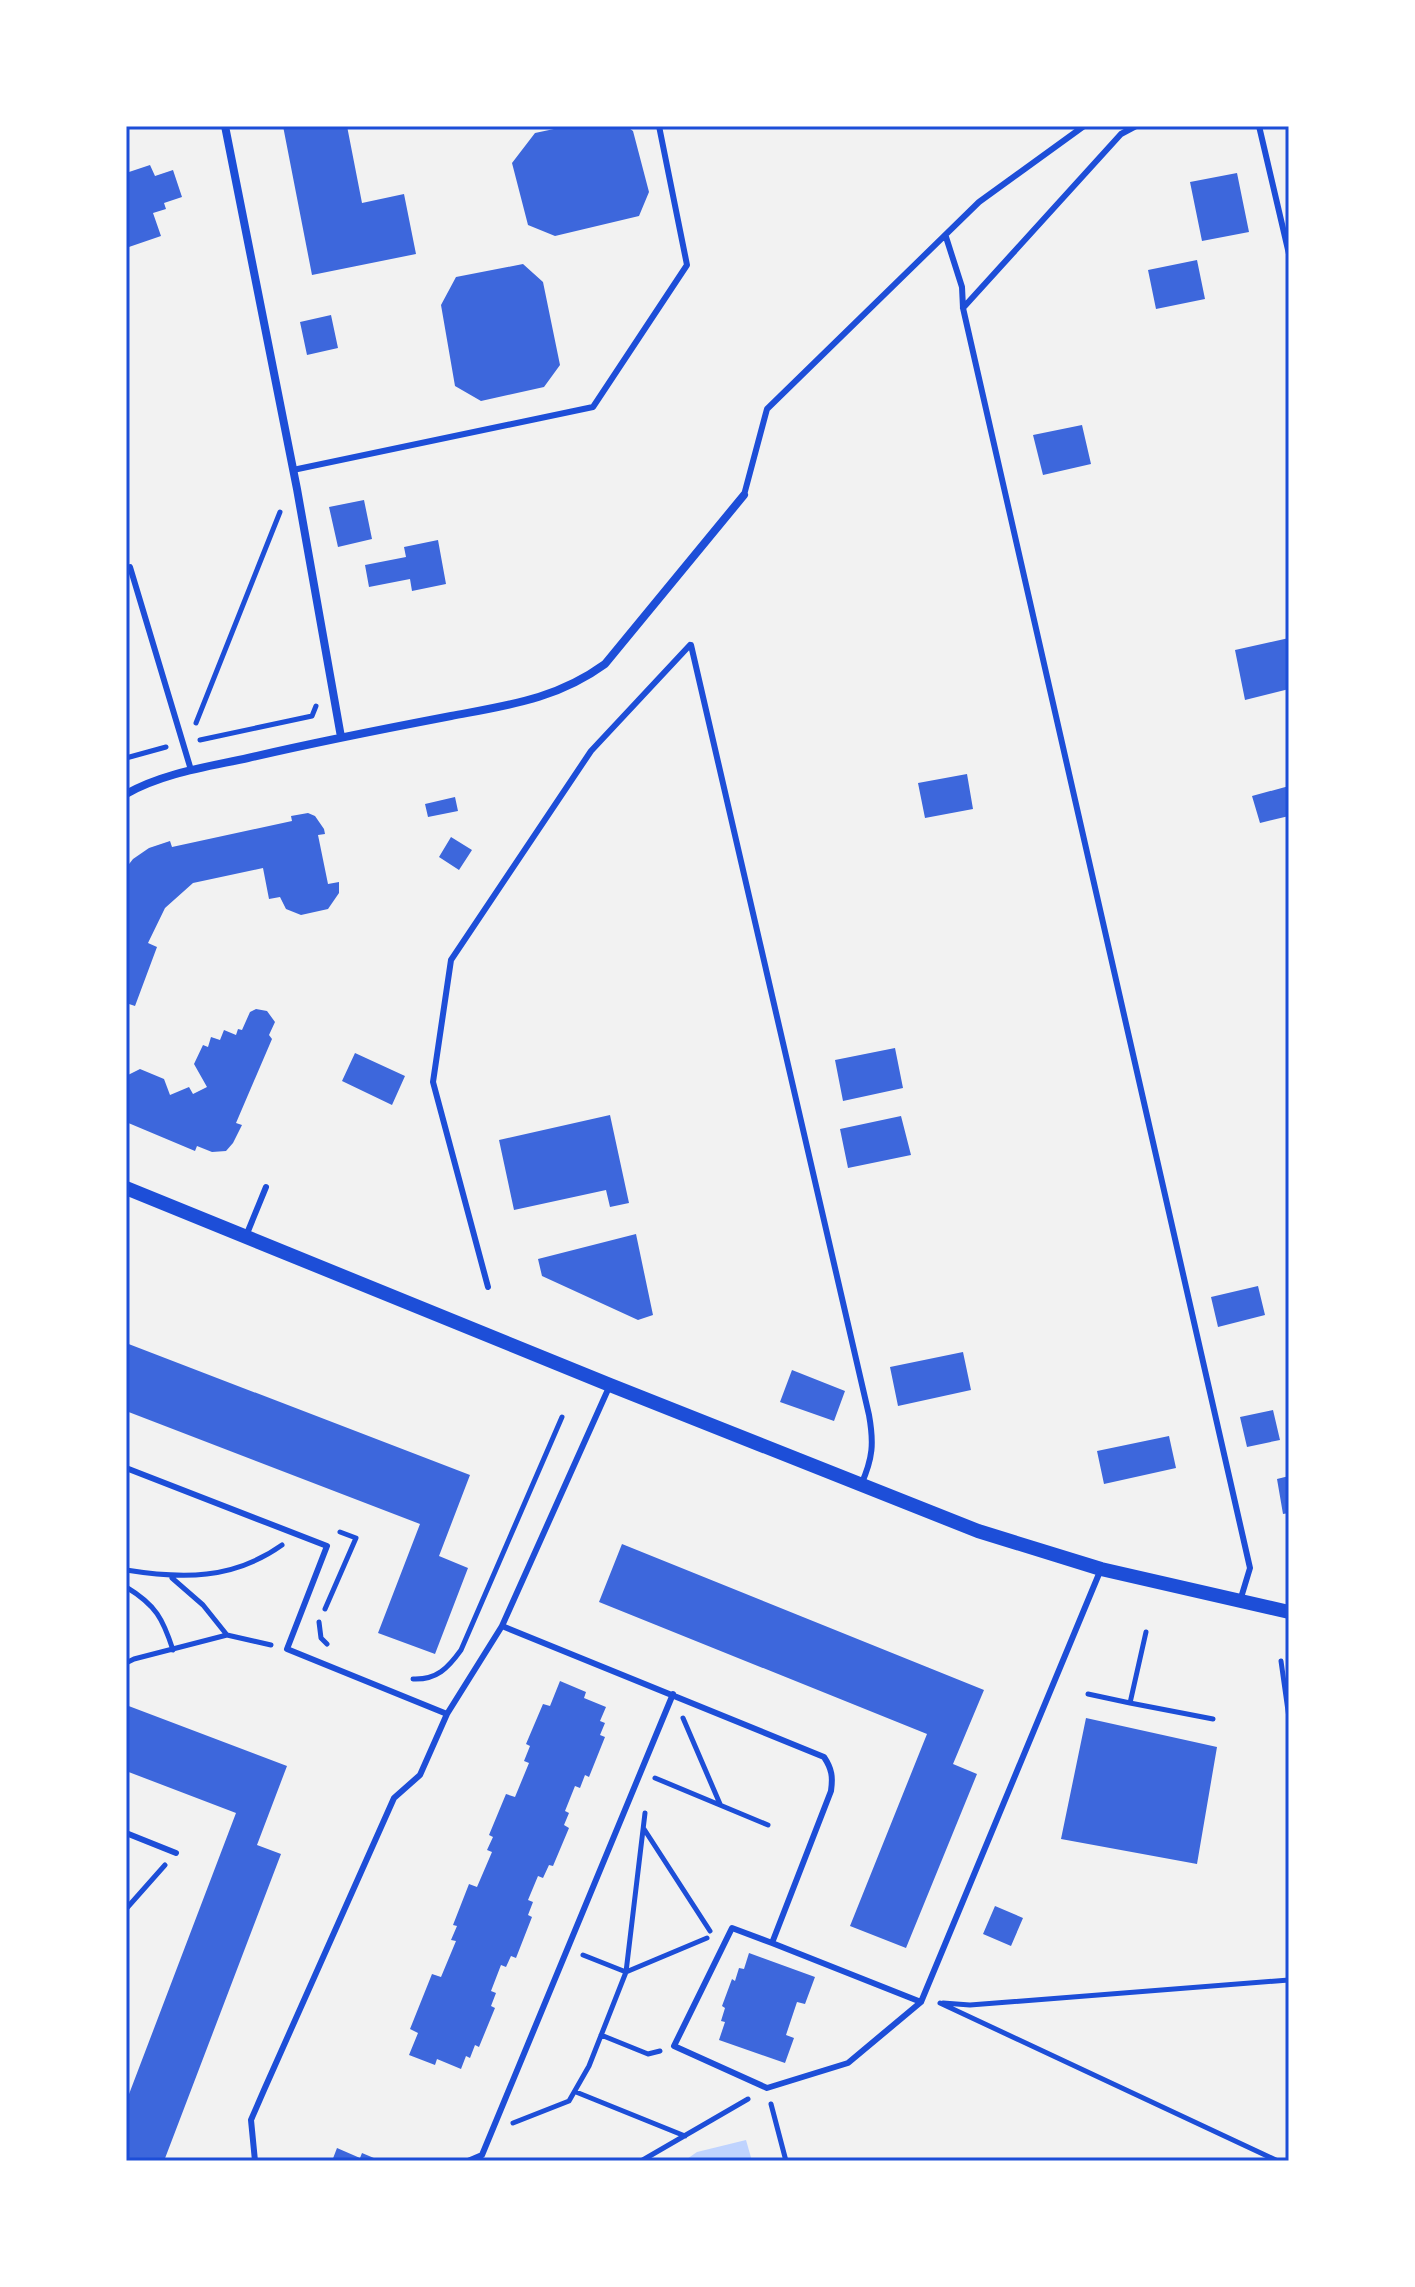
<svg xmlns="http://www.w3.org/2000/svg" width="1415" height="2287" viewBox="0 0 1415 2287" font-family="'Golos Text',sans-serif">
	<rect width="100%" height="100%" fill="#f2f2f2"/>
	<path fill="#bfd3fe" d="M746 2140 752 2161H684L697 2152Z"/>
	<path fill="#3d67dc" d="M283 126H347L362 203 404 194 416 254 312 275Z
		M568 126H626L633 131 649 192 639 216 555 236 528 225 512 163 535 133Z
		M150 165 155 176 173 170 182 197 164 203 166 209 153 213 161 236 126 248V173Z
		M1237 173 1249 232 1202 241 1190 182Z
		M1197 260 1205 299 1156 309 1148 270Z
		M523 264 543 282 560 365 544 387 481 401 455 386 441 305 456 277Z
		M331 315 338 348 307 355 300 322Z
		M1082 425 1091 464 1043 475 1033 435Z
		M364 500 372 539 338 547 329 507Z
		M438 540 446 584 412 591 410 579 369 587 365 565 406 557 404 547Z
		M1289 638V689L1245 700 1235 650Z
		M967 774 973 809 925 818 918 783Z
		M1289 786V816L1260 823 1252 796Z
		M455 797 458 811 428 817 425 804Z
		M308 813 315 816 324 829 325 834 318 835 328 884 339 882V893L328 909 301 915 286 909 280 897 269 899 263 868 193 883 165 908 148 943 157 947 135 1006 126 1003V868L133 859 149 848 170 841 172 847 292 821 291 816Z
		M451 837 472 850 459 870 439 857Z
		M256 1009 267 1011 275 1022 269 1035 272 1039 236 1123 242 1125 233 1143 226 1151 212 1152 197 1146 195 1151 126 1122V1076L140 1069 164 1079 170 1095 189 1087 193 1094 207 1087 194 1064 203 1045 208 1047 211 1037 220 1040 224 1030 236 1035 238 1029 242 1030 250 1012Z
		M895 1048 903 1088 843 1101 835 1060Z
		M355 1053 405 1076 392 1105 342 1081Z
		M610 1115 629 1203 610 1207 606 1190 514 1210 499 1140Z
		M901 1116 911 1155 848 1168 840 1129Z
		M636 1234 653 1315 638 1320 542 1276 538 1259Z
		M1258 1286 1265 1315 1218 1327 1211 1297Z
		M126 1343 470 1475 439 1556 468 1568 435 1654 378 1633 420 1524 126 1411Z
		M963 1352 971 1390 898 1406 890 1367Z
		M792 1370 845 1391 834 1421 780 1402Z
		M1273 1410 1280 1440 1247 1447 1240 1417Z
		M1169 1436 1176 1468 1104 1484 1097 1451Z
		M1289 1476V1513L1283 1514 1277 1479Z
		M622 1544 984 1690 953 1764 977 1774 906 1948 850 1926 927 1734 599 1602Z
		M560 1681 586 1692 584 1698 606 1707 600 1721 605 1723 600 1735 605 1737 589 1777 585 1775 580 1788 575 1786 565 1811 569 1813 564 1825 569 1828 553 1866 549 1865 543 1878 538 1876 528 1900 533 1902 528 1915 532 1917 516 1958 511 1956 506 1967 501 1965 491 1991 496 1993 491 2006 495 2008 479 2047 475 2045 470 2058 466 2056 461 2069 437 2059 435 2065 409 2055 418 2033 410 2029 432 1974 441 1977 456 1941 451 1940 457 1926 453 1925 469 1884 477 1887 492 1852 487 1850 493 1837 489 1835 506 1794 515 1797 529 1763 524 1761 530 1746 526 1744 543 1704 550 1706Z
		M126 1705 287 1766 257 1845 281 1854 164 2161H126V2102L236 1813 126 1771Z
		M1086 1718 1217 1747 1197 1864 1061 1839Z
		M995 1906 1023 1918 1011 1946 983 1934Z
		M749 1953 815 1977 805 2004 797 2002 786 2035 794 2038 785 2063 719 2040 725 2022 721 2021 725 2008 722 2006 732 1979 735 1981 739 1968 744 1969Z
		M337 2148 360 2158 362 2153 381 2161H332Z"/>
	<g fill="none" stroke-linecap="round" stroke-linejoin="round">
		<path stroke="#1d4ed8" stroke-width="5" d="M196 723 280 512
			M200 740 312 716 316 706
			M126 758 166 747
			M126 1570C182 1579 233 1580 282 1545
			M172 1578 203 1605 227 1635
			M126 1587C156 1605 163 1619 173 1650
			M325 1609 356 1538 340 1532
			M319 1622 321 1638 327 1644
			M1281 1661 1289 1718
			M126 1663 134 1659 227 1635 271 1645
			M413 1679C437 1680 448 1668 461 1650L562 1417
			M1088 1694 1130 1703 1146 1632
			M1130 1703 1213 1719
			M683 1718 720 1804
			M655 1778 768 1825
			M644 1829 710 1931
			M126 1909 165 1865
			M583 1955 626 1972 707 1938
			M940 2003 1278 2161
			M943 2003 970 2005 1289 1980
			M601 2035 648 2054 660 2051
			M576 2092 685 2136
			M771 2104 786 2161
			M513 2123 569 2101 589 2066 626 1972 645 1813
			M641 2161 748 2099"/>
		<path stroke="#1d4ed8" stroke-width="6" d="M1259 126 1289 254
			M946 237 962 287 963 308 1250 1568 1240 1601
			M963 308 1121 134 1136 126
			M293 470 593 407 687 265 659 126
			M744 495 767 409 979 202 1084 126
			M130 567 191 770
			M691 645 869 1415C874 1443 873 1458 861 1485
			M246 1236 266 1187
			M488 1287 433 1082 451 960 591 751 690 645
			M126 1468 327 1546 287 1649 447 1714 502 1626 610 1385
			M502 1626 824 1757C832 1769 833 1777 831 1791L772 1943 732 1928 674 2046 767 2088 848 2063 921 2002 1101 1569
			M126 1833 176 1853
			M772 1943 921 2002
			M255 2161 251 2120 264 2090 394 1798 420 1775 447 1714
			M468 2161 482 2155 673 1694"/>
		<path stroke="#1d4ed8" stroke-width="8" d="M225 126 297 489 341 737
			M126 794C163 773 207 767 248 758 316 742 383 729 451 716 509 705 557 699 605 664L744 495"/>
		<path stroke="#1d4ed8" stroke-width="14" d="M126 1188 610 1385 978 1531 1101 1569 1289 1612"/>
	</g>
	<rect width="1415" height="2287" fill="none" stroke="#ffffff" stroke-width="256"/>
	<rect x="128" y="128" width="1159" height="2031" fill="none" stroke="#1d4ed8" stroke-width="3"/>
</svg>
